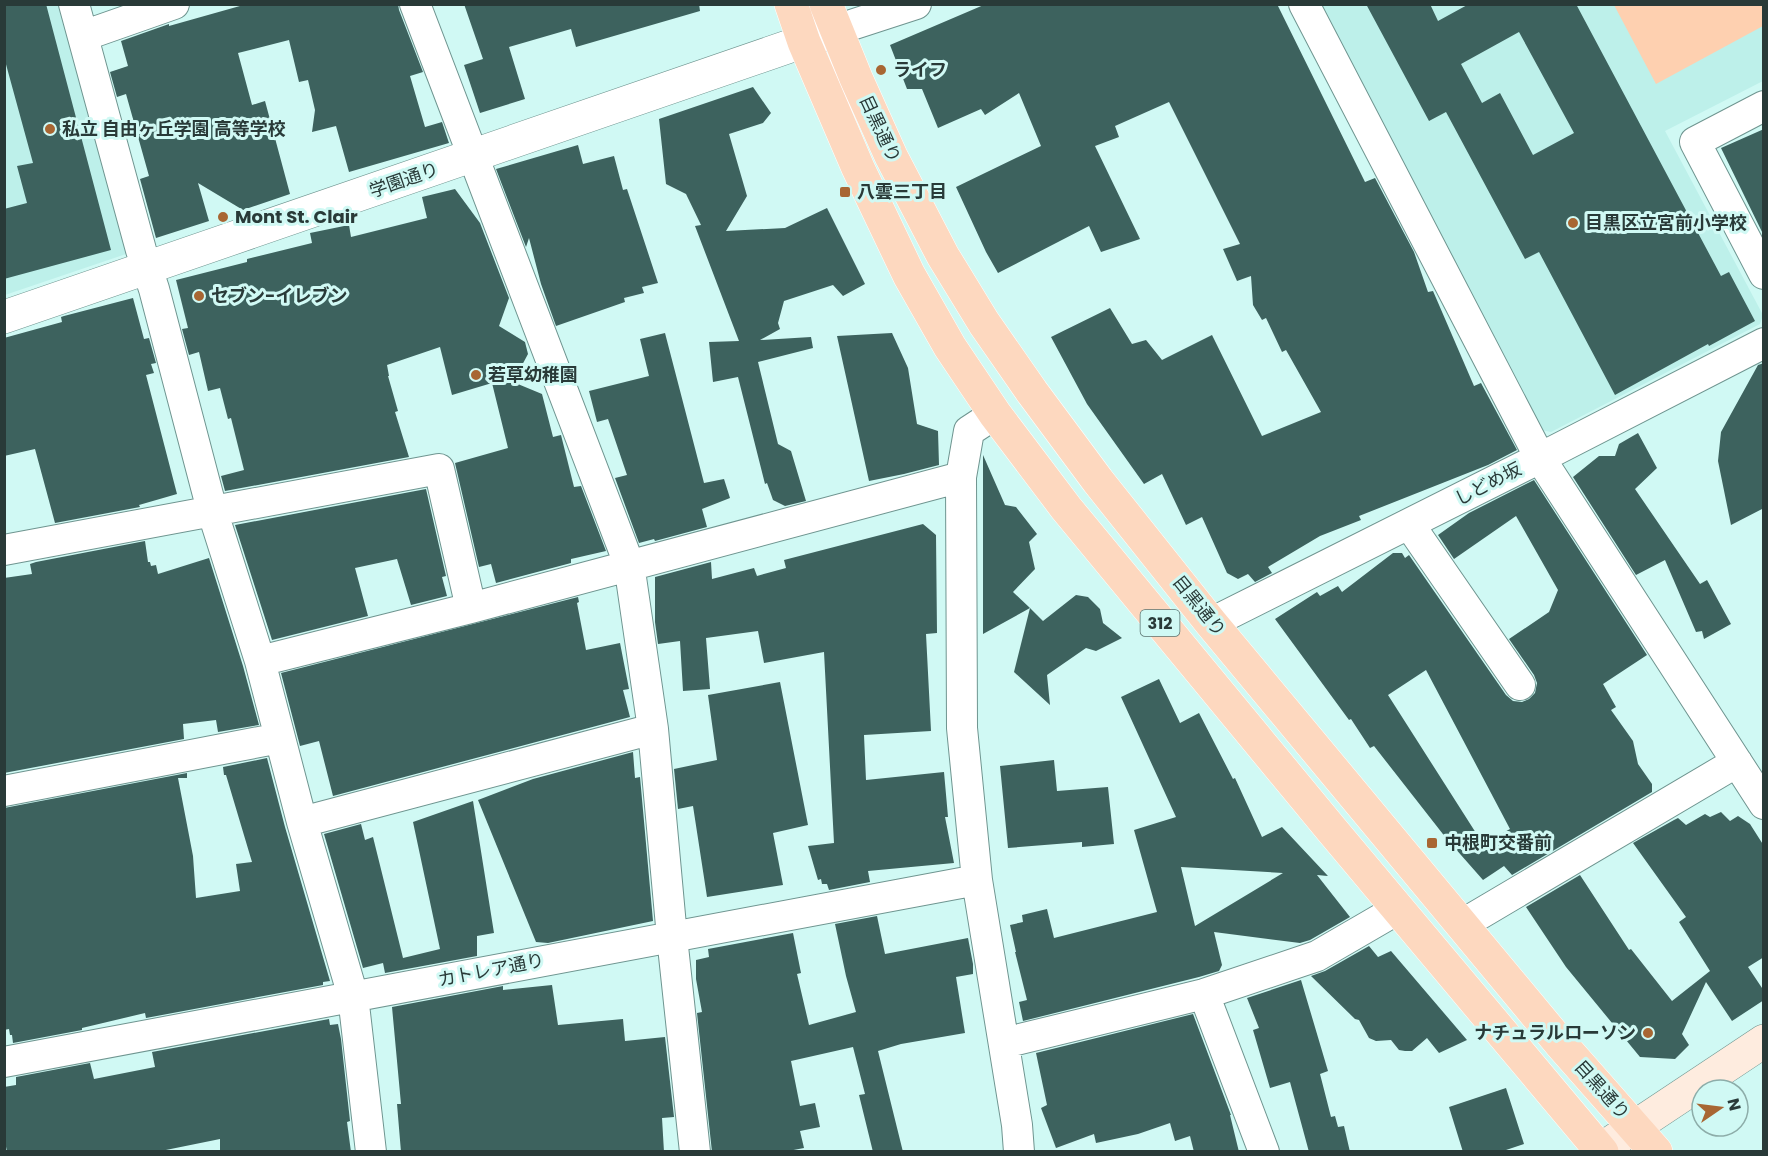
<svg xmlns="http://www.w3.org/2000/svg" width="1768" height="1156" viewBox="0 0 1768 1156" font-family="Poppins,'Noto Sans JP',sans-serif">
	<rect width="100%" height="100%" fill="#d0f9f4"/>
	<path fill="#bdf0ea" d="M4 5H61L129 253 5 295Z
		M1316 5H1763V81L1665 131 1763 315 1760 324 1551 432 1541 430Z"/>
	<path fill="#fed0b0" d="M1614 5H1763V26L1656 84Z"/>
	<path fill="#3d625e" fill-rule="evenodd" d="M4 4H46L111 250 4 279V209L27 203 17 166 33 163 4 57Z
		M247 4H398L399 10 423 72 410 76 425 127 442 122 449 143 349 172 336 126 312 132 315 110 308 80 299 82 289 40 238 53 252 105 265 101 290 194 243 210 198 183 209 221 156 238 140 179 149 176 126 94 117 97 110 72 128 66 121 41 169 24V26Z
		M464 4H699L700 11 576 47 571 29 509 47 525 99 480 113 464 65 483 59Z
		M986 4H1277L1365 182 1375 178 1414 252 1428 292 1433 291 1474 386 1481 383 1517 450 1488 465 1359 516 1361 520 1320 536 1268 567 1272 573 1255 582 1248 574 1238 579 1227 573 1202 517 1186 525 1162 474 1144 484 1087 404 1051 337 1110 308 1132 344 1146 340 1162 360 1212 335 1262 436 1321 412 1286 350 1282 352 1266 318 1262 320 1253 305 1251 276 1237 281 1223 249 1240 244 1169 102 1115 126 1119 137 1095 146 1140 239 1101 252 1089 226 998 273 986 252 956 187 1041 146 1019 93 985 115 981 109 938 128 922 89H907L890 45Z
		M1366 4H1430L1438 21 1469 4H1576L1721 276 1729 272 1755 321 1709 346 1708 344 1615 395 1539 252 1525 259 1446 112 1429 121ZM1519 32 1574 133 1533 155 1500 93 1482 103 1461 64Z
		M753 87 771 113 763 123 729 134 747 196 726 231 785 228 827 208 865 284 843 296 833 285 784 301 778 323 780 329 760 340 811 337 813 348 758 362 778 444 791 451 806 501 785 506 773 500 767 483 765 484 738 377 713 382 709 342 739 341 695 226 701 225 686 194 666 184 659 119Z
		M1764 129V236L1721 148Z
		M578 145 583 164 614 156 623 190 627 189 658 283 642 287 644 293 624 298 625 302 556 326 541 284 529 238 526 247 496 169Z
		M455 189 480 223 509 298 499 326 525 342 528 354 513 382 542 394 553 437 561 435 574 487 581 486 606 551 571 559V563L496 583 491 564 479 567 455 463 508 448 492 383 452 395 440 347 387 365 389 376H388L398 411 395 412 409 457 225 491 221 476 244 470 231 418 228 419 220 388 208 391 199 352 189 355 182 329 188 328 176 280 247 262V259L312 243 310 233 349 225 351 237 427 218 422 197Z
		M133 298 144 339 149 338 156 363 151 364 154 373 146 375 177 494 139 505 140 507 55 523 35 449 4 456V338L62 322 61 317 64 316Z
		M665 333 704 483 724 479 730 498 702 509 707 527 655 541 654 539 639 543 615 478 627 475 608 419 597 422 589 391 649 376 640 339Z
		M892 333 908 368 917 424 938 431 939 465 904 474 869 481 837 336Z
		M1764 363V508L1731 525 1718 461 1721 432 1758 365Z
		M1638 433 1657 468 1635 489 1700 584 1707 580 1731 624 1704 639 1702 631 1696 632 1665 560 1636 575 1573 477 1599 456H1615L1619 444Z
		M983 455 1005 505 1016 507 1037 534 1029 542 1035 569 1013 592 1030 608 983 634Z
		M1534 480 1647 655 1603 684 1616 707 1611 710 1633 741 1638 764 1652 784V792L1512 875 1504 866 1483 880 1446 838 1374 746 1370 748 1351 719 1349 720 1275 619 1317 592 1320 596 1338 586 1342 592 1393 553H1402L1405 558 1409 555 1506 695 1513 701 1522 702 1529 699 1535 693 1537 683 1534 675 1509 639 1549 612 1558 590 1516 516 1454 559 1438 535 1469 513ZM1426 670 1510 829 1483 844 1388 695Z
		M426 489 446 576 442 577 447 596 411 605 397 559 355 568 368 616 272 640 235 525Z
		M923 524 936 535 937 633 926 634 931 731 864 735 866 780 944 772 948 817H945L954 863 868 871 870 882 829 890 827 884H822L821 879 818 880 808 846 834 843 824 652 764 663 758 631 706 638 710 689 683 691 680 641 658 644 655 622V577L711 562 712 579 754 568 757 576 786 568 784 560Z
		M145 541 148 562H150L151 566 156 565 158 574 209 558 243 666 259 725 218 732 216 720 183 724 184 739 4 773V578L32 574 30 564 36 562Z
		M1076 595 1088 597 1100 609 1103 623 1122 638 1096 651 1086 648 1047 675 1050 705 1014 672 1030 608 1043 621Z
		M578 597 579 602 577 603 586 650 620 643 629 689 623 690 630 717 333 796 319 741 300 746 281 673Z
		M1159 679 1180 723 1199 713 1233 779 1235 778 1262 837 1282 827 1328 876 1317 875 1350 917 1310 940 1300 943 1214 932 1222 965 1219 971 1199 977 1023 1021 1019 1002 1027 1000 1015 952H1016L1010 925 1023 922 1022 915 1047 909 1054 938 1157 912 1134 830 1176 817 1121 697ZM1181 867 1283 873 1195 926Z
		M780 682 808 825 773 833 783 885 707 897 693 806 678 809 674 769 717 760 708 695Z
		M633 752 635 778 640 777 653 921 548 943 536 942 478 800 533 779Z
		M267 758 285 827 330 981 323 982V985L146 1018 145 1013 82 1028V1030L13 1043 12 1035H10L9 1029 4 1030V808L187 773V778H178L193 856 196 898 240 891 236 864 252 862 226 775H224L223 767Z
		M1054 760 1057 791 1108 787 1114 844 1082 847V842L1008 848 1000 766Z
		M473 801 494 933 477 936V956L385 973 383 963 363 968 324 834 361 824 365 840 373 837 403 958 440 949 413 822Z
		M1721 812 1730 821 1738 816 1750 824 1764 846V957L1748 967 1764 991V1000L1732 1021 1706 982 1682 1034 1689 1045 1675 1059 1640 1057 1566 967 1526 907 1580 875 1629 950 1631 949 1672 1001 1710 971 1679 922 1686 917 1633 843 1674 820 1678 818 1686 825 1705 814 1710 817Z
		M877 916 885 954 968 938 973 964V974L956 977 965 1033 901 1044 878 1051 903 1152H873L859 1095 865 1094 853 1047 791 1061 800 1106 815 1103 820 1127 800 1131 804 1148 783 1152H712L697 1013 702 1012 696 979V960L709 957 708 949 793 933 801 973 797 974 809 1025 856 1012 846 976 835 924Z
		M1369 946 1378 957 1391 951 1467 1040 1439 1053 1427 1038 1412 1051H1405L1399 1050 1391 1040 1376 1041 1369 1038 1359 1020 1355 1019 1311 976 1325 971Z
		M1301 980 1328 1071 1320 1074 1331 1117 1335 1116 1338 1127 1344 1126 1350 1152H1309L1290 1082 1270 1088 1253 1030 1259 1028 1247 998Z
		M552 985 558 1025 623 1019 625 1041 665 1037 674 1117 662 1118 664 1152H401L397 1104H401L392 1007 503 986V990Z
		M1193 1014 1231 1115H1230L1239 1152H1194L1190 1136 1175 1141 1170 1123 1138 1134 1096 1143 1094 1134 1056 1148 1041 1108 1047 1105 1036 1053Z
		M329 1019 330 1025 338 1024 341 1039 350 1121 347 1122 351 1152H220V1139L156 1152H7L4 1136V1087L16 1085V1077L90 1063 94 1079 155 1067 152 1052Z
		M1506 1088 1524 1144 1500 1152H1463L1449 1107Z"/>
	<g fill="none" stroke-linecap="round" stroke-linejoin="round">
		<defs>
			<path id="minor" d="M74 4 141 250 154 289 212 510 260 661 302 822 353 996 371 1152
				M415 4 629 564 653 729 672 937 695 1152
				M1304 4 1540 458 1764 804
				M836 30 916 4
				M83 36 174 4
				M1764 106 1695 142 1764 274
				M995 414 969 431 961 477 962 728 977 880 1017 1125 1019 1152
				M1409 524 1520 685
				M4 550 439 469 471 608
				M1211 623 1540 458 1764 343
				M260 661 471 608 961 477
				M4 791 280 738
				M302 822 653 729
				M1463 924 1737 762
				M1204 994 1264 1152
				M1004 1043 1204 994 1317 956 1398 909
				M4 1062 977 880"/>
			<path id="tertiary" d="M4 317 831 32"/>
			<path id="secondary" d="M1597 1152 1764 1041"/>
			<path id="primary" d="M791 4 804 42 858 168 909 275 950 347 995 414 1066 508 1331 829 1602 1152
				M826 4 856 78 891 156 943 256 984 323 1032 392 1098 481 1211 623 1560 1043 1656 1152"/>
		</defs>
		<use href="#minor" stroke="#6f9590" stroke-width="32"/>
		<use href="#tertiary" stroke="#6f9590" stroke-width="34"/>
		<use href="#secondary" stroke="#6f9590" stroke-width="34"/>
		<use href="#primary" stroke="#fff" stroke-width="34"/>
		<use href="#minor" stroke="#fff" stroke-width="30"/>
		<use href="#tertiary" stroke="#fff" stroke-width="33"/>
		<use href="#secondary" stroke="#feecdf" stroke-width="33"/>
		<use href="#primary" stroke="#fdd8bf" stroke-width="33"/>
	</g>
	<g fill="#a86633" stroke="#d0f9f4" stroke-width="2">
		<circle cx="881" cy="70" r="6"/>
		<circle cx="50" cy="129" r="6"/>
		<rect x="839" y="186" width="12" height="12" rx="3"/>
		<circle cx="223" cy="217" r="6"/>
		<circle cx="1573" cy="223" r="6"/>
		<circle cx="199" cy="296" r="6"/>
		<circle cx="476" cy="375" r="6"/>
		<rect x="1426" y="837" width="12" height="12" rx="3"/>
		<circle cx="1648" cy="1033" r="6"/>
	</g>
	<g text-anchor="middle" stroke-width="6" stroke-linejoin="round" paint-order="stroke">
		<rect fill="#d0f9f4" stroke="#5b7370" stroke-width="1.5" x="1140.5" y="610" width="39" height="26" rx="4.5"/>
		<g font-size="16" font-weight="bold" fill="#293a38">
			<text x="1160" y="629">312</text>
		</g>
		<g font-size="18" font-weight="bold" fill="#293a38" stroke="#d0f9f4" text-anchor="start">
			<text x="893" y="76">ライフ</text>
			<text x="62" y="135">私立 自由ヶ丘学園 高等学校</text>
			<text x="857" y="198">八雲三丁目</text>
			<text x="235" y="223">Mont St. Clair</text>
			<text x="1585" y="229">目黒区立宮前小学校</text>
			<text x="211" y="302">セブン-イレブン</text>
			<text x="488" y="381">若草幼稚園</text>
			<text x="1444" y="849">中根町交番前</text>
			<text x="1636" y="1039" text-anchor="end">ナチュラルローソン</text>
		</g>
		<g font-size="18" fill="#293a38" stroke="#d0f9f4">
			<text transform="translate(880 129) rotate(65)" y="6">目黒通り</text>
			<text transform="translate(404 180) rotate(-19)" y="6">学園通り</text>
			<text transform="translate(1488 484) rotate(-27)" y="6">しどめ坂</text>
			<text transform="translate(1199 606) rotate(51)" y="6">目黒通り</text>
			<text transform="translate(491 970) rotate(-11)" y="6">カトレア通り</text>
			<text transform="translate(1602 1090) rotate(48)" y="6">目黒通り</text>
		</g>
	</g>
	<rect width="1768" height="1156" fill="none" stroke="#293a38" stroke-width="12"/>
	<g transform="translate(1720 1108) rotate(76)"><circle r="28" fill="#d0f9f4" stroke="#8dada9" stroke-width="1.5"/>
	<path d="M0-4.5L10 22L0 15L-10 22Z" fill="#a86633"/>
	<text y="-9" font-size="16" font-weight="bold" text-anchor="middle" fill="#293a38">N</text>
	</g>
</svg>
